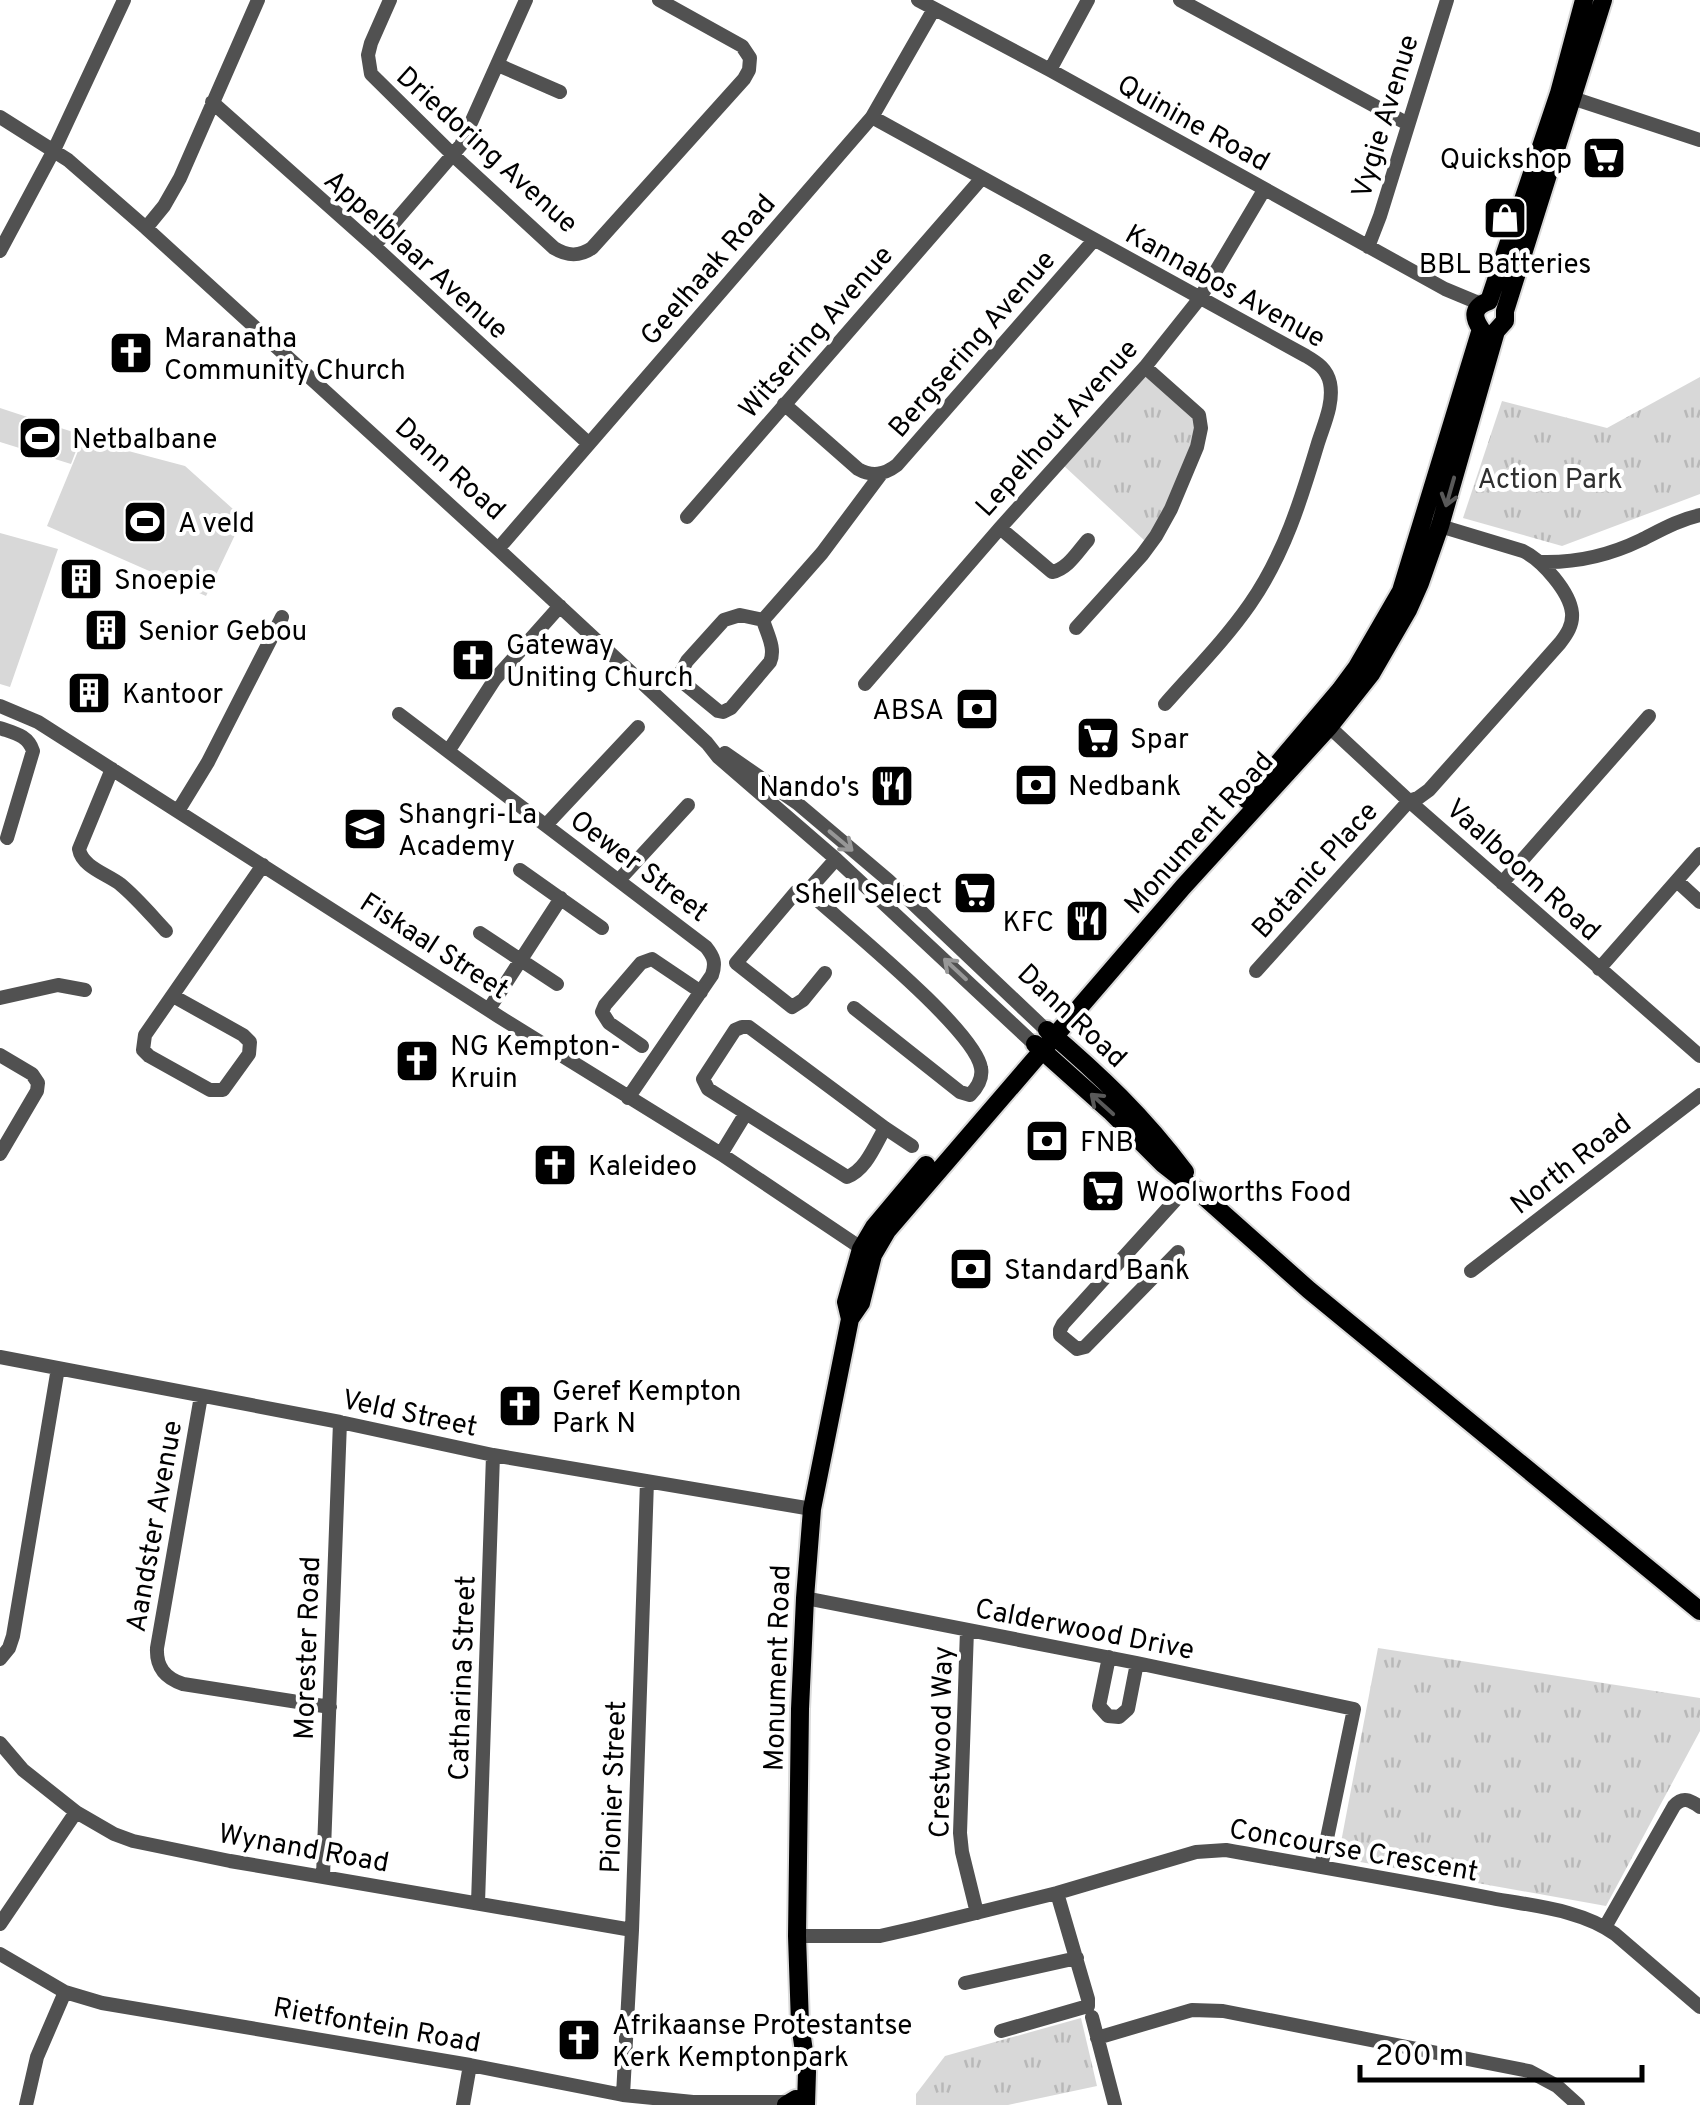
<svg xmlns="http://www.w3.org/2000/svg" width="1700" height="2105" viewBox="0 0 1700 2105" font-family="Overpass,sans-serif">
	<defs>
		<pattern id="grass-tufts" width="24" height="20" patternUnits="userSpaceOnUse" patternTransform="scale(2.5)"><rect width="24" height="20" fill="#d8d8d8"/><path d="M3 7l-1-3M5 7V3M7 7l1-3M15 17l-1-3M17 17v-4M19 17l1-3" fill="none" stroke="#b8b8b8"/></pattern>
	</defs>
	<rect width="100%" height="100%" fill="#fff"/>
	<path fill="url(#grass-tufts)" d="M1144 376 1149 377C1161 387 1190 406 1194 420 1202 442 1159 520 1145 541L1063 465Z
		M1700 377V494L1562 546 1463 518 1502 401 1607 428Z
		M1378 1648 1700 1698V1731L1606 1906 1338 1858Z
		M1081 2018 1097 2086 1008 2105H916V2094L945 2056Z"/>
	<path fill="#d8d8d8" d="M0 408 82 435 71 464 0 442Z
		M83 439 185 466 243 518 206 596 47 526Z
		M0 533 58 549 10 687 0 684Z"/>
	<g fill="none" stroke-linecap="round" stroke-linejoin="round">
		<defs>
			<path id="major" d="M1489 301 1559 93 1584 0
				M1481 329C1472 316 1473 307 1489 301
				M1247 800 1340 690 1357 667 1401 591 1481 329
				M1047 1030C1099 1074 1144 1117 1185 1172
				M1035 1044 1110 1111 1163 1164 1200 1193 1309 1290 1700 1611
				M850 1319 846 1302 861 1249 874 1227 926 1165
				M786 2105 796 2099
				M806 2105 807 2072 800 2024 797 1936 800 1709 805 1598 812 1509 850 1319 861 1303 873 1255 887 1231 1183 887 1329 727 1371 674 1408 610 1420 583 1440 526 1496 331 1505 321V311L1603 0"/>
		</defs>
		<use href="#major" stroke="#dbdbdb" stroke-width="22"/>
		<path stroke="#515151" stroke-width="14" d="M390 0 371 43 368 55 371 74 454 156 554 248C567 256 579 257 592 248L744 79 749 70 750 58 742 46 659 0
			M918 0 1050 70 1445 289 1481 304
			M1180 0 1408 124
			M498 65 560 92
			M1050 70 1088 0
			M1563 95 1700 140
			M212 102 374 246 588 443
			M0 117 68 160 146 228 498 549 707 743 718 757 836 859 1033 1043
			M872 117 1306 356C1318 363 1327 369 1330 383 1334 403 1324 424 1318 443 1301 500 1284 555 1250 604 1225 640 1194 671 1165 704
			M146 228 164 206 180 178 258 0
			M374 246 461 145 526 0
			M1368 247 1380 216 1447 0
			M0 251 54 150 124 0
			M784 404 858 469C872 477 884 475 897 465L1094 240
			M687 517 982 178
			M1000 528 1052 572C1068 569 1078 551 1088 540
			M498 549 872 117 934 9
			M1541 562C1576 563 1610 555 1641 540 1661 530 1678 520 1700 515
			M740 615 763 620C767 634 776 648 770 662L731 708 723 712 718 711 685 684 681 672 687 661 724 620Z
			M763 620 822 553 881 474
			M1076 628 1142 555 1156 536 1171 509 1197 447 1201 428 1199 415 1145 367
			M865 684 1000 528 1145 367 1200 298 1264 190
			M0 706 38 722 498 1016 721 1154 870 1254
			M399 714 706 947C714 957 716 963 712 975L628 1098
			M1323 721 1409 801 1700 1056
			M0 728C14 733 28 735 33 751L7 838
			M449 750 495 679 560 606
			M725 753 797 803 888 880 1045 1029
			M112 769 79 849C82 867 107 874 120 884 137 898 151 915 166 931
			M178 811 208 762 282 617
			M546 825 638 727
			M836 859 812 886 813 896C846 926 975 1030 981 1068 983 1079 977 1088 970 1095L960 1092 854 1008
			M520 870 602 928
			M619 880 688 805
			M1677 881 1700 902
			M1502 883 1649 716
			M812 886 802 888 796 892 736 963 792 1007 803 1000 825 973
			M480 933 557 984
			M1599 969 1700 854
			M1256 971 1409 801 1418 798 1429 790 1560 643C1567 634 1573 625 1572 613 1570 592 1542 560 1523 551L1440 526 1433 527
			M173 996 243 1035 250 1042 249 1054 223 1090H210L149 1056 143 1050 145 1035 263 865
			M0 998 58 985 85 990
			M489 1009 561 898
			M642 1046 609 1023 602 1012 605 1005 641 963 652 959 701 992
			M0 1055 32 1074 38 1083 37 1091 0 1154
			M885 1128C875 1145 866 1170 847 1177L708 1089 703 1079 735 1030 742 1027H749L885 1128 912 1146
			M721 1154 746 1113
			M1178 1252 1085 1347 1077 1349 1060 1335V1330L1063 1324 1189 1185
			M1471 1271 1700 1095
			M0 1357 340 1422 493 1455 812 1509
			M201 1396 157 1648C156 1667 165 1678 183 1684L330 1707
			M805 1598 1137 1663 1354 1709 1321 1867
			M967 1630 960 1833 962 1852 977 1913
			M1109 1657 1099 1706 1108 1716 1119 1717 1128 1709 1137 1663
			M0 1659 9 1648 13 1636 58 1368
			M0 1743 23 1770 76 1812 114 1834 133 1841 230 1861 632 1930
			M323 1876 340 1422
			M478 1903 493 1455
			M0 1924 76 1812
			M1605 1927 1674 1806C1683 1796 1690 1800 1700 1807
			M797 1936H880L915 1928 1057 1893 1196 1852 1226 1850C1314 1866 1403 1881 1491 1898 1532 1906 1580 1909 1615 1934L1700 2007
			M0 1954 65 1992 102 2003 470 2065 623 2095 693 2102H788
			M965 1983 1077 1958
			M1092 2017 1115 2105
			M1001 2031 1088 2006V1999L1057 1893
			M1097 2038 1192 2010 1223 2011 1529 2071 1557 2086 1578 2105
			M623 2095 632 1930 647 1481
			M26 2105 37 2057 65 1992
			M463 2105 470 2065"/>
		<use href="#major" stroke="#000" stroke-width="18"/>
	</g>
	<defs><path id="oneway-shaft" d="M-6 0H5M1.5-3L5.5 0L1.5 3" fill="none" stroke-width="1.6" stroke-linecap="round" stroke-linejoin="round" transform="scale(2.5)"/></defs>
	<g stroke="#595959">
		<use href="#oneway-shaft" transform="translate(1450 492) rotate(106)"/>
		<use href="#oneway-shaft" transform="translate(1102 1104) rotate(-138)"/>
	</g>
	<g stroke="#979797">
		<use href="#oneway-shaft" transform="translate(841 841) rotate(40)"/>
		<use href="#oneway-shaft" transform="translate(955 969) rotate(-137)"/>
	</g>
	<defs>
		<symbol id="supermarket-square" viewBox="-11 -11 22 22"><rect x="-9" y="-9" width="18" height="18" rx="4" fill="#000" stroke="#fff"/><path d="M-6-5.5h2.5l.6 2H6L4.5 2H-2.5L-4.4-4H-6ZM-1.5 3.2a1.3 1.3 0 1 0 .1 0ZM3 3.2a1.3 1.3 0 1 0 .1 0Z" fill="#fff"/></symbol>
		<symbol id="shop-square" viewBox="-11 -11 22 22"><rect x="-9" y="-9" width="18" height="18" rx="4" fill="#000" stroke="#fff"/><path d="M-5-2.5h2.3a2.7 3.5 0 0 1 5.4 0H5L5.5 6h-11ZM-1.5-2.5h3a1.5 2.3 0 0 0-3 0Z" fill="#fff"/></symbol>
		<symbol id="church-square" viewBox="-11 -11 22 22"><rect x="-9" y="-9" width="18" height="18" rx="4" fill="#000" stroke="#fff"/><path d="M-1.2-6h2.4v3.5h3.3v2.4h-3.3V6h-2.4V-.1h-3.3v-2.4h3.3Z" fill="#fff"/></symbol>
		<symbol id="stadium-square" viewBox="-11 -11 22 22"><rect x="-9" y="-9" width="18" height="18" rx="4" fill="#000" stroke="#fff"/><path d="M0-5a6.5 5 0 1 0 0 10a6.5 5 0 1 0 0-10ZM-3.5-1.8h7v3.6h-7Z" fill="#fff"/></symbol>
		<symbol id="building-square" viewBox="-11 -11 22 22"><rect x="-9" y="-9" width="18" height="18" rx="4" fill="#000" stroke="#fff"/><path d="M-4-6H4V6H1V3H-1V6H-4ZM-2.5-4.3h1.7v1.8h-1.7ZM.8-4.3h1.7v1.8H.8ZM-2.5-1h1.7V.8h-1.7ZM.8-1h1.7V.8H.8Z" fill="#fff"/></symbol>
		<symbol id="bank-square" viewBox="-11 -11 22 22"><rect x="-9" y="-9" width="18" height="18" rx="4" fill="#000" stroke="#fff"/><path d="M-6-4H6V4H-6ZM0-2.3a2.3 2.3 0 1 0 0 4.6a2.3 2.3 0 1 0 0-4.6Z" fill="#fff"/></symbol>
		<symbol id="restaurant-square" viewBox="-11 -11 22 22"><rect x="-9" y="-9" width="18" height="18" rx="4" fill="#000" stroke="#fff"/><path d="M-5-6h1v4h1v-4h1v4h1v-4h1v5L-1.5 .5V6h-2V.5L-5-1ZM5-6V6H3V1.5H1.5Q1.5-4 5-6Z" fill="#fff"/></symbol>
		<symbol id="school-square" viewBox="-11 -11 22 22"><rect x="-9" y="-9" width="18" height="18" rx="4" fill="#000" stroke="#fff"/><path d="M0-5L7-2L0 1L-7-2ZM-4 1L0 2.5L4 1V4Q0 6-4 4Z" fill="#fff"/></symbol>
	</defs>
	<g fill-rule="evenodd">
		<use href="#supermarket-square" x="1579" y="133" width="50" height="50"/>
		<use href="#shop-square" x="1480" y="193" width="50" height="50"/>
		<use href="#church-square" x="106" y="328" width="50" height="50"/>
		<use href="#stadium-square" x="15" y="413" width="50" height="50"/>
		<use href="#stadium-square" x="120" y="497" width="50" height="50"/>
		<use href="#building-square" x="56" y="554" width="50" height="50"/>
		<use href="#building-square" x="81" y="605" width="50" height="50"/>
		<use href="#church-square" x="448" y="635" width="50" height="50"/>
		<use href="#building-square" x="64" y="668" width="50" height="50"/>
		<use href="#bank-square" x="952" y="684" width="50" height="50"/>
		<use href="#supermarket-square" x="1073" y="713" width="50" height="50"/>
		<use href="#bank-square" x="1011" y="760" width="50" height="50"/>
		<use href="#restaurant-square" x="867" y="761" width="50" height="50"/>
		<use href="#school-square" x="340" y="804" width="50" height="50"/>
		<use href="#supermarket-square" x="950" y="868" width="50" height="50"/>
		<use href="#restaurant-square" x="1062" y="896" width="50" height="50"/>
		<use href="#church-square" x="392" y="1036" width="50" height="50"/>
		<use href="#bank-square" x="1022" y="1116" width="50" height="50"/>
		<use href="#church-square" x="530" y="1140" width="50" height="50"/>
		<use href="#supermarket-square" x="1078" y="1166" width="50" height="50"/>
		<use href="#bank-square" x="946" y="1244" width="50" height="50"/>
		<use href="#church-square" x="495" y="1381" width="50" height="50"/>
		<use href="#church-square" x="554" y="2015" width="50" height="50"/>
	</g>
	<g text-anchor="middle" stroke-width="8" stroke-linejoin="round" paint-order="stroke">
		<g font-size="28" fill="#000" stroke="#fff">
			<text transform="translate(1384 116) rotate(-73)" y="10">Vygie Avenue</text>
			<text transform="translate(1194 122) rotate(29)" y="10">Quinine Road</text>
			<text transform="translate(488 149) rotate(42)" y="10">Driedoring Avenue</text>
			<text transform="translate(417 254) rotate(42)" y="10">Appelblaar Avenue</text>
			<text transform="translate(707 269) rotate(-49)" y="10">Geelhaak Road</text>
			<text transform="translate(1226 285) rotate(29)" y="10">Kannabos Avenue</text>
			<text transform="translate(815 331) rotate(-49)" y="10">Witsering Avenue</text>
			<text transform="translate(971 343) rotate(-49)" y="10">Bergsering Avenue</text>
			<text transform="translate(1056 427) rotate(-48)" y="10">Lepelhout Avenue</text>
			<text transform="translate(451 468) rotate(42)" y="10">Dann Road</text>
			<text transform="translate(1198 832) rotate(-48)" y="10">Monument Road</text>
			<text transform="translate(640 865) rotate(37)" y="10">Oewer Street</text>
			<text transform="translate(1314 869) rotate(-48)" y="10">Botanic Place</text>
			<text transform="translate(1524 869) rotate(42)" y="10">Vaalboom Road</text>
			<text transform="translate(435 945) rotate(33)" y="10">Fiskaal Street</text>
			<text transform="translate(1073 1015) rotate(43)" y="10">Dann Road</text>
			<text transform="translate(1570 1163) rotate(-38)" y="10">North Road</text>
			<text transform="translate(410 1412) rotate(12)" y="10">Veld Street</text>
			<text transform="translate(153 1526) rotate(-80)" y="10">Aandster Avenue</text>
			<text transform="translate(1085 1628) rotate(11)" y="10">Calderwood Drive</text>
			<text transform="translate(306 1648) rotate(-88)" y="10">Morester Road</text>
			<text transform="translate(776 1668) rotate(-88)" y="10">Monument Road</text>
			<text transform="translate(461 1678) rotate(-88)" y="10">Catharina Street</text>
			<text transform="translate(940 1742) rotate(-89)" y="10">Crestwood Way</text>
			<text transform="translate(612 1787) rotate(-88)" y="10">Pionier Street</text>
			<text transform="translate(304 1847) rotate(10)" y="10">Wynand Road</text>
			<text transform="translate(1354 1849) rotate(10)" y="10">Concourse Crescent</text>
			<text transform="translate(377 2024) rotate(10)" y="10">Rietfontein Road</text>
		</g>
		<g font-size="28" fill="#000" stroke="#fff" text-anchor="start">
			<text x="1572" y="168" text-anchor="end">Quickshop</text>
			<text x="1505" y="273" text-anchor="middle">BBL Batteries</text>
			<text x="164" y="347">Maranatha<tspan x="164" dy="32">Community Church</tspan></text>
			<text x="72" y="448">Netbalbane</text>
			<text x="178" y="532">A veld</text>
			<text x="114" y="589">Snoepie</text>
			<text x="138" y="640">Senior Gebou</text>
			<text x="506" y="654">Gateway<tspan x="506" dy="32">Uniting Church</tspan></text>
			<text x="122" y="703">Kantoor</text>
			<text x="944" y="719" text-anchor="end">ABSA</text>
			<text x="1130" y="748">Spar</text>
			<text x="1068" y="795">Nedbank</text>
			<text x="860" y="796" text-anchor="end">Nando's</text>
			<text x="398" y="823">Shangri-La<tspan x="398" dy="32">Academy</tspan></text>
			<text x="942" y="903" text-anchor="end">Shell Select</text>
			<text x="1054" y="931" text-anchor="end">KFC</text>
			<text x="450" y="1055">NG Kempton-<tspan x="450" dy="32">Kruin</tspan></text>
			<text x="1080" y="1151">FNB</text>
			<text x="588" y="1175">Kaleideo</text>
			<text x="1136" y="1201">Woolworths Food</text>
			<text x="1004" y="1279">Standard Bank</text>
			<text x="552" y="1400">Geref Kempton<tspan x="552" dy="32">Park N</tspan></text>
			<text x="612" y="2034">Afrikaanse Protestantse<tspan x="612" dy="32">Kerk Kemptonpark</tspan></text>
		</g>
		<g font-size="28" fill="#2f2f2f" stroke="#fff">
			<text x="1550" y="488">Action Park</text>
		</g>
	</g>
	<path d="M1360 2065v15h282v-15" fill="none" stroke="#000000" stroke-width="5"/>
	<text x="1375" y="2065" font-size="30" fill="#000000" stroke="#ffffff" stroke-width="8" paint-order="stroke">200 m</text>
</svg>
